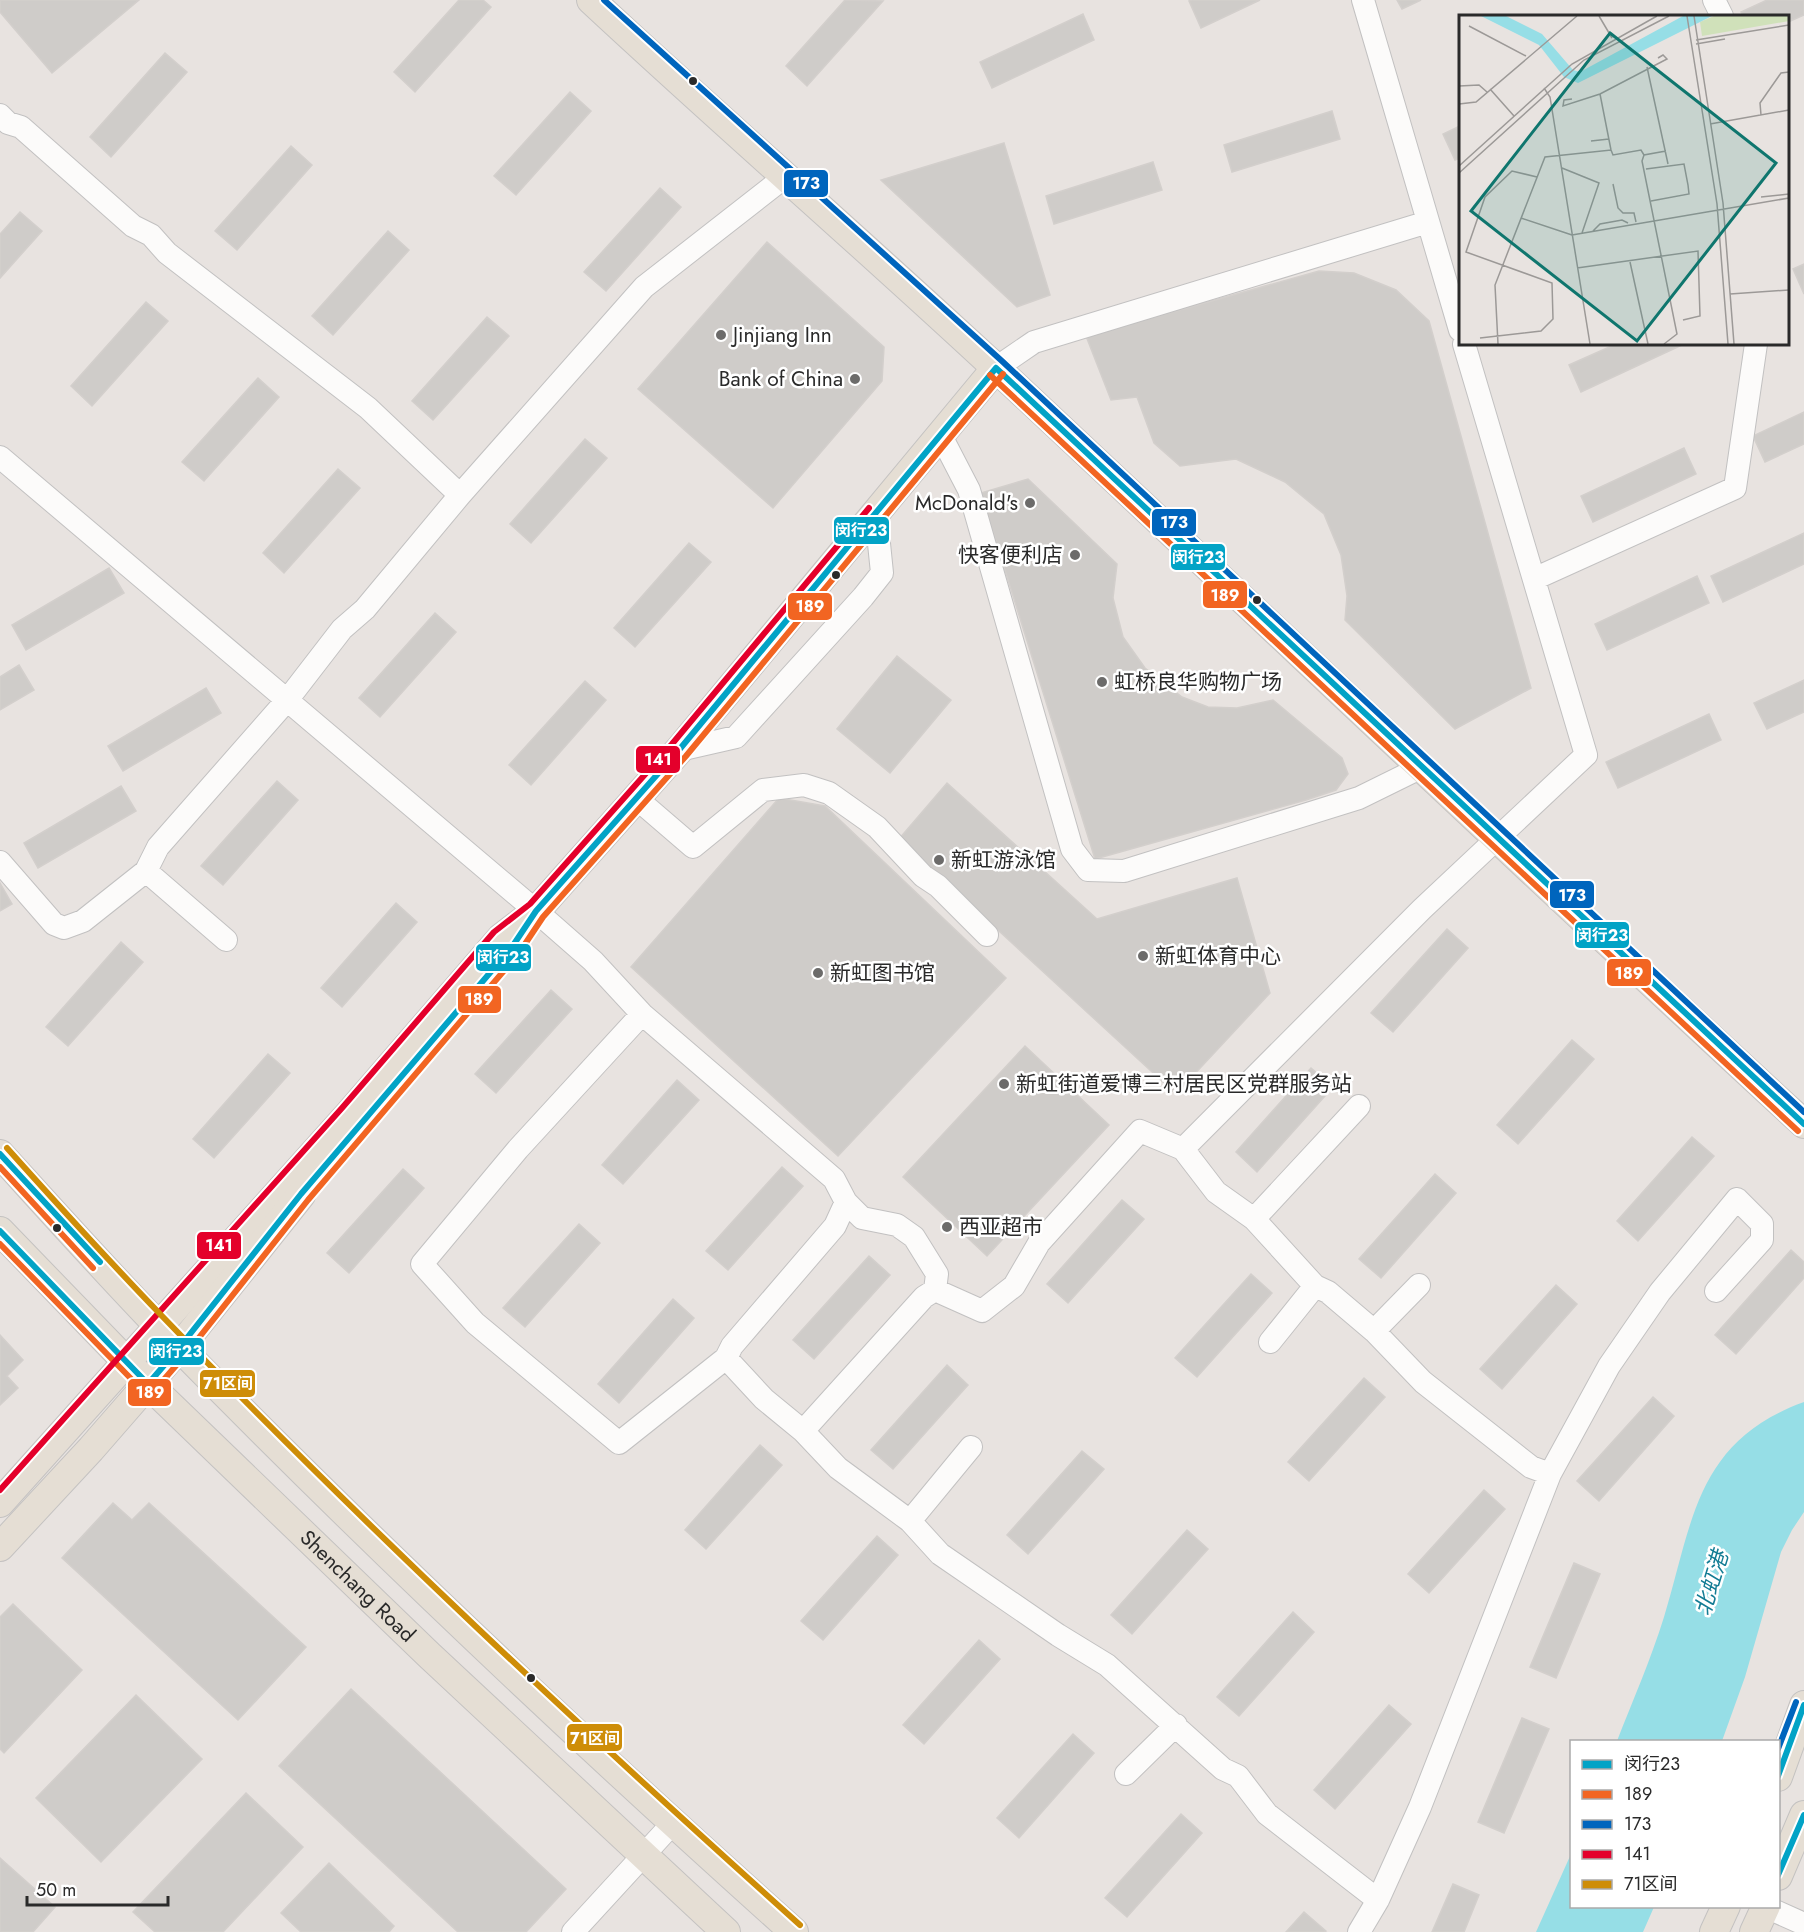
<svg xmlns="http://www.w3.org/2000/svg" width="1804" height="1932" viewBox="0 0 1804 1932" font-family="Jost,'Noto Sans SC',sans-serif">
	<rect width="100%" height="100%" fill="#e8e3e0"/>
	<path fill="#96dee6" d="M1804 1402V1512L1792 1530 1781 1552 1745 1677 1722 1741H1617C1633 1700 1651 1659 1664 1617 1693 1521 1696 1441 1804 1402Z
		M1571 1854 1572 1906 1654 1907 1643 1932H1536Z"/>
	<path fill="#cfccc9" stroke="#d3cfcc" stroke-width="1.5" d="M0 0H139L52 73 0 12Z
		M459 0H483L491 7 415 92 394 72Z
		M845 0 883 1 807 86 786 66Z
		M1192 0H1260L1201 28 1189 1Z
		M1397 0H1421L1402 9Z
		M1767 0H1804V15L1788 22V16H1744L1741 12Z
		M1083 14 1094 40 992 88 980 62Z
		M165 53 187 72 111 157 90 137Z
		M570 92 591 111 516 195 494 176Z
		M1332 111 1340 139 1232 172 1224 145Z
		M1460 126V158L1455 160 1443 134Z
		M1004 143 1050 295 1017 307 881 180Z
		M291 146 312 165 237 250 215 231Z
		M1153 162 1162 190 1054 224 1046 196Z
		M660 188 681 207 606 291 584 272Z
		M20 212 42 231 0 278V234Z
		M388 231 409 250 333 335 312 316Z
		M767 242 884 347 882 381 773 508 638 389Z
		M1804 264V294L1793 269Z
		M1319 271 1354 273 1396 290 1429 321 1531 688 1455 729 1345 620 1347 596 1341 555 1324 514 1285 482 1236 459 1180 466 1154 443 1137 397 1111 400 1086 336Z
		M146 302 168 321 92 406 71 386Z
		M487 317 509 336 433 420 412 401Z
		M1616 344H1684L1581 392 1569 365Z
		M258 378 279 397 204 481 182 462Z
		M1804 412V444L1765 462 1753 436Z
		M585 439 607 458 531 543 510 524Z
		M1684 448 1696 474 1593 522 1581 496Z
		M338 469 360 488 284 573 263 553Z
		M1028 479 1117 564 1113 598 1123 637 1145 668 1182 697 1208 707 1237 708 1273 700 1342 758 1348 774 1336 790 1306 800 1095 859 981 493Z
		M1804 533V564L1723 602 1711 576Z
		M689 543 711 562 635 647 614 628Z
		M109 568 124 593 26 650 12 625Z
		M1697 576 1709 603 1607 650 1595 624Z
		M435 613 456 632 380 717 359 698Z
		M897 656 951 700 890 773 837 729Z
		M19 665 34 690 0 710V677Z
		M1804 680V712L1767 729 1754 703Z
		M585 681 606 700 531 785 509 765Z
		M206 688 221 713 123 771 108 746Z
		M1709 714 1721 740 1618 788 1606 762Z
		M277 781 298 800 223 885 201 866Z
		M947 783 1097 919 1237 878 1270 993 1176 1094 899 839Z
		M121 786 136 811 38 868 24 843Z
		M779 798 825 806 1006 978 838 1156 631 967Z
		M0 883 12 904 0 911Z
		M396 903 417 922 342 1007 321 988Z
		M1447 929 1468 948 1393 1032 1371 1013Z
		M121 942 143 962 68 1046 46 1027Z
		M551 990 572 1009 496 1093 475 1074Z
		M1572 1040 1594 1059 1518 1144 1497 1125Z
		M1025 1046 1109 1125 987 1256 903 1177Z
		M268 1054 290 1073 214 1158 193 1139Z
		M1311 1068 1333 1087 1257 1172 1236 1152Z
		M677 1080 699 1100 623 1184 602 1165Z
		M1692 1137 1714 1156 1638 1241 1617 1221Z
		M782 1167 803 1186 728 1270 706 1251Z
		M403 1169 424 1188 349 1273 327 1253Z
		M1435 1174 1456 1193 1381 1278 1359 1259Z
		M1122 1200 1144 1219 1068 1303 1047 1284Z
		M579 1224 600 1243 525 1327 503 1308Z
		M1791 1250 1804 1262V1278L1736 1354 1715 1335Z
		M869 1256 890 1275 814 1359 793 1340Z
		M1251 1274 1272 1293 1197 1377 1175 1358Z
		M1556 1285 1577 1304 1502 1389 1480 1369Z
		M673 1299 694 1318 619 1403 598 1384Z
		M0 1335 23 1360 7 1376 18 1388 0 1405Z
		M947 1365 968 1385 893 1469 871 1450Z
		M1364 1378 1385 1397 1309 1481 1288 1462Z
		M1653 1397 1674 1416 1599 1501 1577 1481Z
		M760 1445 782 1465 706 1549 685 1530Z
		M1082 1451 1104 1469 1028 1554 1007 1535Z
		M1484 1490 1505 1509 1429 1593 1408 1574Z
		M113 1503 132 1520 149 1503 306 1647 238 1720 62 1558Z
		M1187 1530 1208 1549 1132 1634 1111 1615Z
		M877 1536 898 1555 823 1640 801 1621Z
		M1574 1563 1600 1574 1556 1678 1530 1667Z
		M13 1604 82 1670 4 1753 0 1749V1617Z
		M1293 1612 1314 1632 1239 1716 1217 1697Z
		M979 1640 1000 1659 924 1744 903 1725Z
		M351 1689 566 1889 526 1932H458L279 1766Z
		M136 1695 202 1759 101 1862 36 1798Z
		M1389 1705 1411 1724 1335 1809 1314 1790Z
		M1522 1718 1549 1729 1504 1833 1478 1822Z
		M1073 1734 1094 1753 1019 1838 997 1818Z
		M246 1793 303 1847 223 1932H155L133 1912Z
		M1181 1814 1202 1833 1127 1917 1105 1898Z
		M0 1858 55 1907 33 1932H0Z
		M329 1863 394 1926 389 1932H301L281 1913Z
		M1453 1884 1479 1895 1464 1932H1432Z
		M1304 1912 1326 1931 1324 1932H1286Z"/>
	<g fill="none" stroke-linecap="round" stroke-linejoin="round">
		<defs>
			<path id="minor" d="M1363 0 1460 330
				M1714 0 1722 16
				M0 115 8 123 21 127 133 226 151 235 167 253 368 408 460 495
				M996 368 1034 342 1428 222
				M940 434 969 490 1072 849 1088 870 1124 871 1359 798 1422 767
				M0 457 536 911 593 961 642 1014 834 1179 846 1202 862 1218 897 1225 914 1237 937 1274 935 1290 924 1297 803 1431
				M1534 579 1735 488 1756 344
				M679 750 736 737 863 597 882 573 876 514
				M636 798 693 847 763 790 804 785 829 793 877 827 923 876 938 886 987 935
				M0 862 54 924 64 928 83 921 146 871 158 847 288 699 342 629 365 609 460 495 644 287 786 176
				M146 871 226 940
				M642 1014 518 1149 422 1264 475 1323 619 1443 726 1358 732 1346 835 1226 846 1202
				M1183 1149 1422 909 1586 755 1464 344
				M1254 1219 1359 1106
				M935 1290 982 1311 1014 1286 1039 1243 1140 1131 1183 1149 1216 1192 1254 1219 1315 1286 1328 1292 1374 1331 1423 1382 1531 1467 1550 1474
				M1374 1331 1419 1285
				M1270 1342 1315 1286
				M726 1358 764 1399 803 1431 838 1468 910 1521 940 1554 1058 1635 1107 1665 1223 1769 1238 1776 1267 1814 1378 1900
				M910 1521 971 1447
				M1126 1774 1176 1725
				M1766 1907 1804 1924
				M573 1932 673 1823
				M1359 1932 1378 1900 1420 1807 1550 1474 1609 1366 1660 1292 1737 1199 1762 1224V1240L1716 1291"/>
			<g id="major">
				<path d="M591 0C725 125 863 244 997 369 1266 620 1533 875 1804 1124"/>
				<path d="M0 1154C59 1219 117 1284 179 1347 377 1549 583 1743 794 1932"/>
				<path id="s1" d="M0 1231 148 1384 429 1655 726 1932"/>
				<path d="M0 1503 349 1114 501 938 536 911 679 750 996 368"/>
				<path d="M0 1547 91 1449 179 1348 301 1195"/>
				<path d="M1778 1777 1804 1705"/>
				<path d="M1778 1876 1804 1815"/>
				<path d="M1714 1932 1726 1906"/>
				<path d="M1754 1932 1766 1906"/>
			</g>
		</defs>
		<use href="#minor" stroke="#c2c1c1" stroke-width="24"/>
		<use href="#major" stroke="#c4c2c1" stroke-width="30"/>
		<use href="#minor" stroke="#fcfbfa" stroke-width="22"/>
		<use href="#major" stroke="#e5ded4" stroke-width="28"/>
		<defs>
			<path id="bus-1" d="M996 368 1804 1124
				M0 1154 100 1262
				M0 1231 148 1384 179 1348 301 1194 512 947 536 911 679 750 996 368
				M1778 1776 1804 1705
				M1778 1875 1804 1815"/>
			<path id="bus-2" d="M990 375 1798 1131
				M0 1167 93 1268
				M0 1244 142 1390 148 1393 154 1391 186 1354 308 1200 519 953 543 917 686 756 1003 374"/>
			<path id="bus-3" d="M604 0 1003 362 1804 1112
				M1778 1749 1796 1702"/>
			<path id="bus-4" d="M0 1490 342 1108 494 932 530 904 672 744 869 508"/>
			<path id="bus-5" d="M7 1148C58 1205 109 1261 162 1316 366 1528 582 1729 800 1925"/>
		</defs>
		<use href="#bus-1" stroke="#fff" stroke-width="10"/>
		<use href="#bus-2" stroke="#fff" stroke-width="10"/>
		<use href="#bus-3" stroke="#fff" stroke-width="10"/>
		<use href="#bus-4" stroke="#fff" stroke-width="10"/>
		<use href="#bus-5" stroke="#fff" stroke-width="10"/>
		<use href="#bus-1" stroke="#02a3c6" stroke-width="6"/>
		<use href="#bus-2" stroke="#f26522" stroke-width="6"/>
		<use href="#bus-3" stroke="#0065bd" stroke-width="6"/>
		<use href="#bus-4" stroke="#e4002b" stroke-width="6"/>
		<use href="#bus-5" stroke="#ce8d08" stroke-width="6"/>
	</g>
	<g fill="#2a2a2a" stroke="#fff" stroke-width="2">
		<circle cx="693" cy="81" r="5"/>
		<circle cx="836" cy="575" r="5"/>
		<circle cx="1257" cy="600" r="5"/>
		<circle cx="57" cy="1228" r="5"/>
		<circle cx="531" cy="1678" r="5"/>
	</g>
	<g fill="#6c6b6a" stroke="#fff" stroke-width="2">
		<circle cx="721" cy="335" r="6"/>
		<circle cx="855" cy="379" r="6"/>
		<circle cx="1030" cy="503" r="6"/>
		<circle cx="1075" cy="555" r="6"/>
		<circle cx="1102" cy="682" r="6"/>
		<circle cx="939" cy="860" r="6"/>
		<circle cx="1143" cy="956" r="6"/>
		<circle cx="818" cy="973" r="6"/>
		<circle cx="1004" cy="1084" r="6"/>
		<circle cx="947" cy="1227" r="6"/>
	</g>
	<g text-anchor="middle" stroke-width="5" stroke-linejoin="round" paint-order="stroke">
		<g font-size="21" fill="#2a2a2a" stroke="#fff" text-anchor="start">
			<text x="733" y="342">Jinjiang Inn</text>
			<text x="843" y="386" text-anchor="end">Bank of China</text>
			<text x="1018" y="510" text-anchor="end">McDonald's</text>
			<text x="1063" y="562" text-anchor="end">快客便利店</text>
			<text x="1114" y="689">虹桥良华购物广场</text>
			<text x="951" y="867">新虹游泳馆</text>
			<text x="1155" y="963">新虹体育中心</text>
			<text x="830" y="980">新虹图书馆</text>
			<text x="1016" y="1091">新虹街道爱博三村居民区党群服务站</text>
			<text x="959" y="1234">西亚超市</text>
		</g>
		<g font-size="21" fill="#2a2a2a" stroke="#fff">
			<text dy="7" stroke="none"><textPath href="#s1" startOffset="504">Shenchang Road</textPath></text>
		</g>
		<g font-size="22" font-style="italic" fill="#137c94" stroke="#fff">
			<text transform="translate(1711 1583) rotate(-73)" y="8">北虹港</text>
		</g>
	</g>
	<g transform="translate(1459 15)">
		<rect width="330" height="330" fill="#e8e3e0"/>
		<path d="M255 1H330V6L243 21 241 7Z" fill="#d0e1ba"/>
		<path d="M22 1H47L83 19 114 55 121 57 224 1H253L119 68 105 62 80 30Z" fill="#96dee6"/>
		<path fill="none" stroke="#9c9997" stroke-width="1.5" d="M140 1 153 23M228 1 258 189 269 329M235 1 264 188 275 329M10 11 67 41M237 25 330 10M237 29 266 24M188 52 209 149M0 71 20 70 28 77M85 73 91 82 131 329M31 74 55 101M141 79 152 135M113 84 105 85 104 91 141 79 208 44 204 40 199 43M0 89 17 87 118 1M302 100 301 88 322 58 330 57M251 109 330 95M132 126 150 124M0 151 113 49 198 1M103 153 140 168 123 218M187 154 225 149 229 170 230 179 192 186M0 158 125 45 210 1M154 169 159 193 164 198H175L177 207M302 182 330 179M62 203 113 220M134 216 141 209 163 205 169 208M113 220 330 183M171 247 189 329M118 253 239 236 241 301 224 305M271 279 330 275M21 323 82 316 94 304 93 268 7 237 26 182 53 156 78 162M39 329 36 270 86 142 152 135 154 140 182 135 185 140M205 329 218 319 183 146 185 140 207 136"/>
		<path fill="#0f766e" fill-opacity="0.15" stroke="#0f766e" stroke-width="3" d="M151 18 317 148 178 326 12 196Z"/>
		<rect width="330" height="330" fill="none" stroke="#2a2a2a" stroke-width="3"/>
	</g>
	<g stroke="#fff" stroke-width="2">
		<rect x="783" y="169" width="46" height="29" rx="6" fill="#0065bd"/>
		<rect x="1151" y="508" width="46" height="29" rx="6" fill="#0065bd"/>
		<rect x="833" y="516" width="57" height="29" rx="6" fill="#02a3c6"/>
		<rect x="1170" y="543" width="56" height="28" rx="6" fill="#02a3c6"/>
		<rect x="1202" y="580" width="46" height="29" rx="6" fill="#f26522"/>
		<rect x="787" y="592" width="46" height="29" rx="6" fill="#f26522"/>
		<rect x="635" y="745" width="46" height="29" rx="6" fill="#e4002b"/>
		<rect x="1549" y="880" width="46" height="29" rx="6" fill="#0065bd"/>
		<rect x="1574" y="921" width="56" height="28" rx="6" fill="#02a3c6"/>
		<rect x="475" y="943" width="57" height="29" rx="6" fill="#02a3c6"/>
		<rect x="1606" y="958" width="46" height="29" rx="6" fill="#f26522"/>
		<rect x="457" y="985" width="45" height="29" rx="6" fill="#f26522"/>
		<rect x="196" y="1231" width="46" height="29" rx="6" fill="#e4002b"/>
		<rect x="148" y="1337" width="57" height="29" rx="6" fill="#02a3c6"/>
		<rect x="199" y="1369" width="57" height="29" rx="6" fill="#ce8d08"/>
		<rect x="127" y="1378" width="45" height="29" rx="6" fill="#f26522"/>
		<rect x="566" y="1723" width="57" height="29" rx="6" fill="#ce8d08"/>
	</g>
	<g font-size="16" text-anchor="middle" font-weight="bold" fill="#fff">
		<text x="806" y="189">173</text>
		<text x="1174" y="528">173</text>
		<text x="861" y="536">闵行23</text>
		<text x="1198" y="563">闵行23</text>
		<text x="1225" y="601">189</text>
		<text x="810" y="612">189</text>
		<text x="658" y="765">141</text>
		<text x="1572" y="901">173</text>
		<text x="1602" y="941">闵行23</text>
		<text x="503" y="963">闵行23</text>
		<text x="1629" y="979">189</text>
		<text x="479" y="1005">189</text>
		<text x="219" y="1251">141</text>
		<text x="176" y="1357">闵行23</text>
		<text x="228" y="1389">71区间</text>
		<text x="150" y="1398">189</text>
		<text x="595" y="1744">71区间</text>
	</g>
	<rect x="1570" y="1740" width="210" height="168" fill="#ffffff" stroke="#aaaaaa" stroke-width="1.5"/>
	<rect x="1582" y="1760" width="30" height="9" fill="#02a3c6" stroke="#aaaaaa" stroke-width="1.5"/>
	<text x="1624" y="1770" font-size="18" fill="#2a2a2a">闵行23</text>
	<rect x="1582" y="1790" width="30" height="9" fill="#f26522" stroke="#aaaaaa" stroke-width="1.5"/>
	<text x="1624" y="1800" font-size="18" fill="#2a2a2a">189</text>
	<rect x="1582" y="1820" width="30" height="9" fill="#0065bd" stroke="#aaaaaa" stroke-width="1.5"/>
	<text x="1624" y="1830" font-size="18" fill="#2a2a2a">173</text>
	<rect x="1582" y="1850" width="30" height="9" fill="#e4002b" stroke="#aaaaaa" stroke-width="1.5"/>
	<text x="1624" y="1860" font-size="18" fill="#2a2a2a">141</text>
	<rect x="1582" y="1880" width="30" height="9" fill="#ce8d08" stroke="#aaaaaa" stroke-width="1.5"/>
	<text x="1624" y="1890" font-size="18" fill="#2a2a2a">71区间</text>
	<path d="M27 1896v9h141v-9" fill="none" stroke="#2a2a2a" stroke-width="3"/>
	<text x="36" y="1896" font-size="18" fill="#2a2a2a" stroke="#ffffff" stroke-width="4.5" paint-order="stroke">50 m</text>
</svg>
